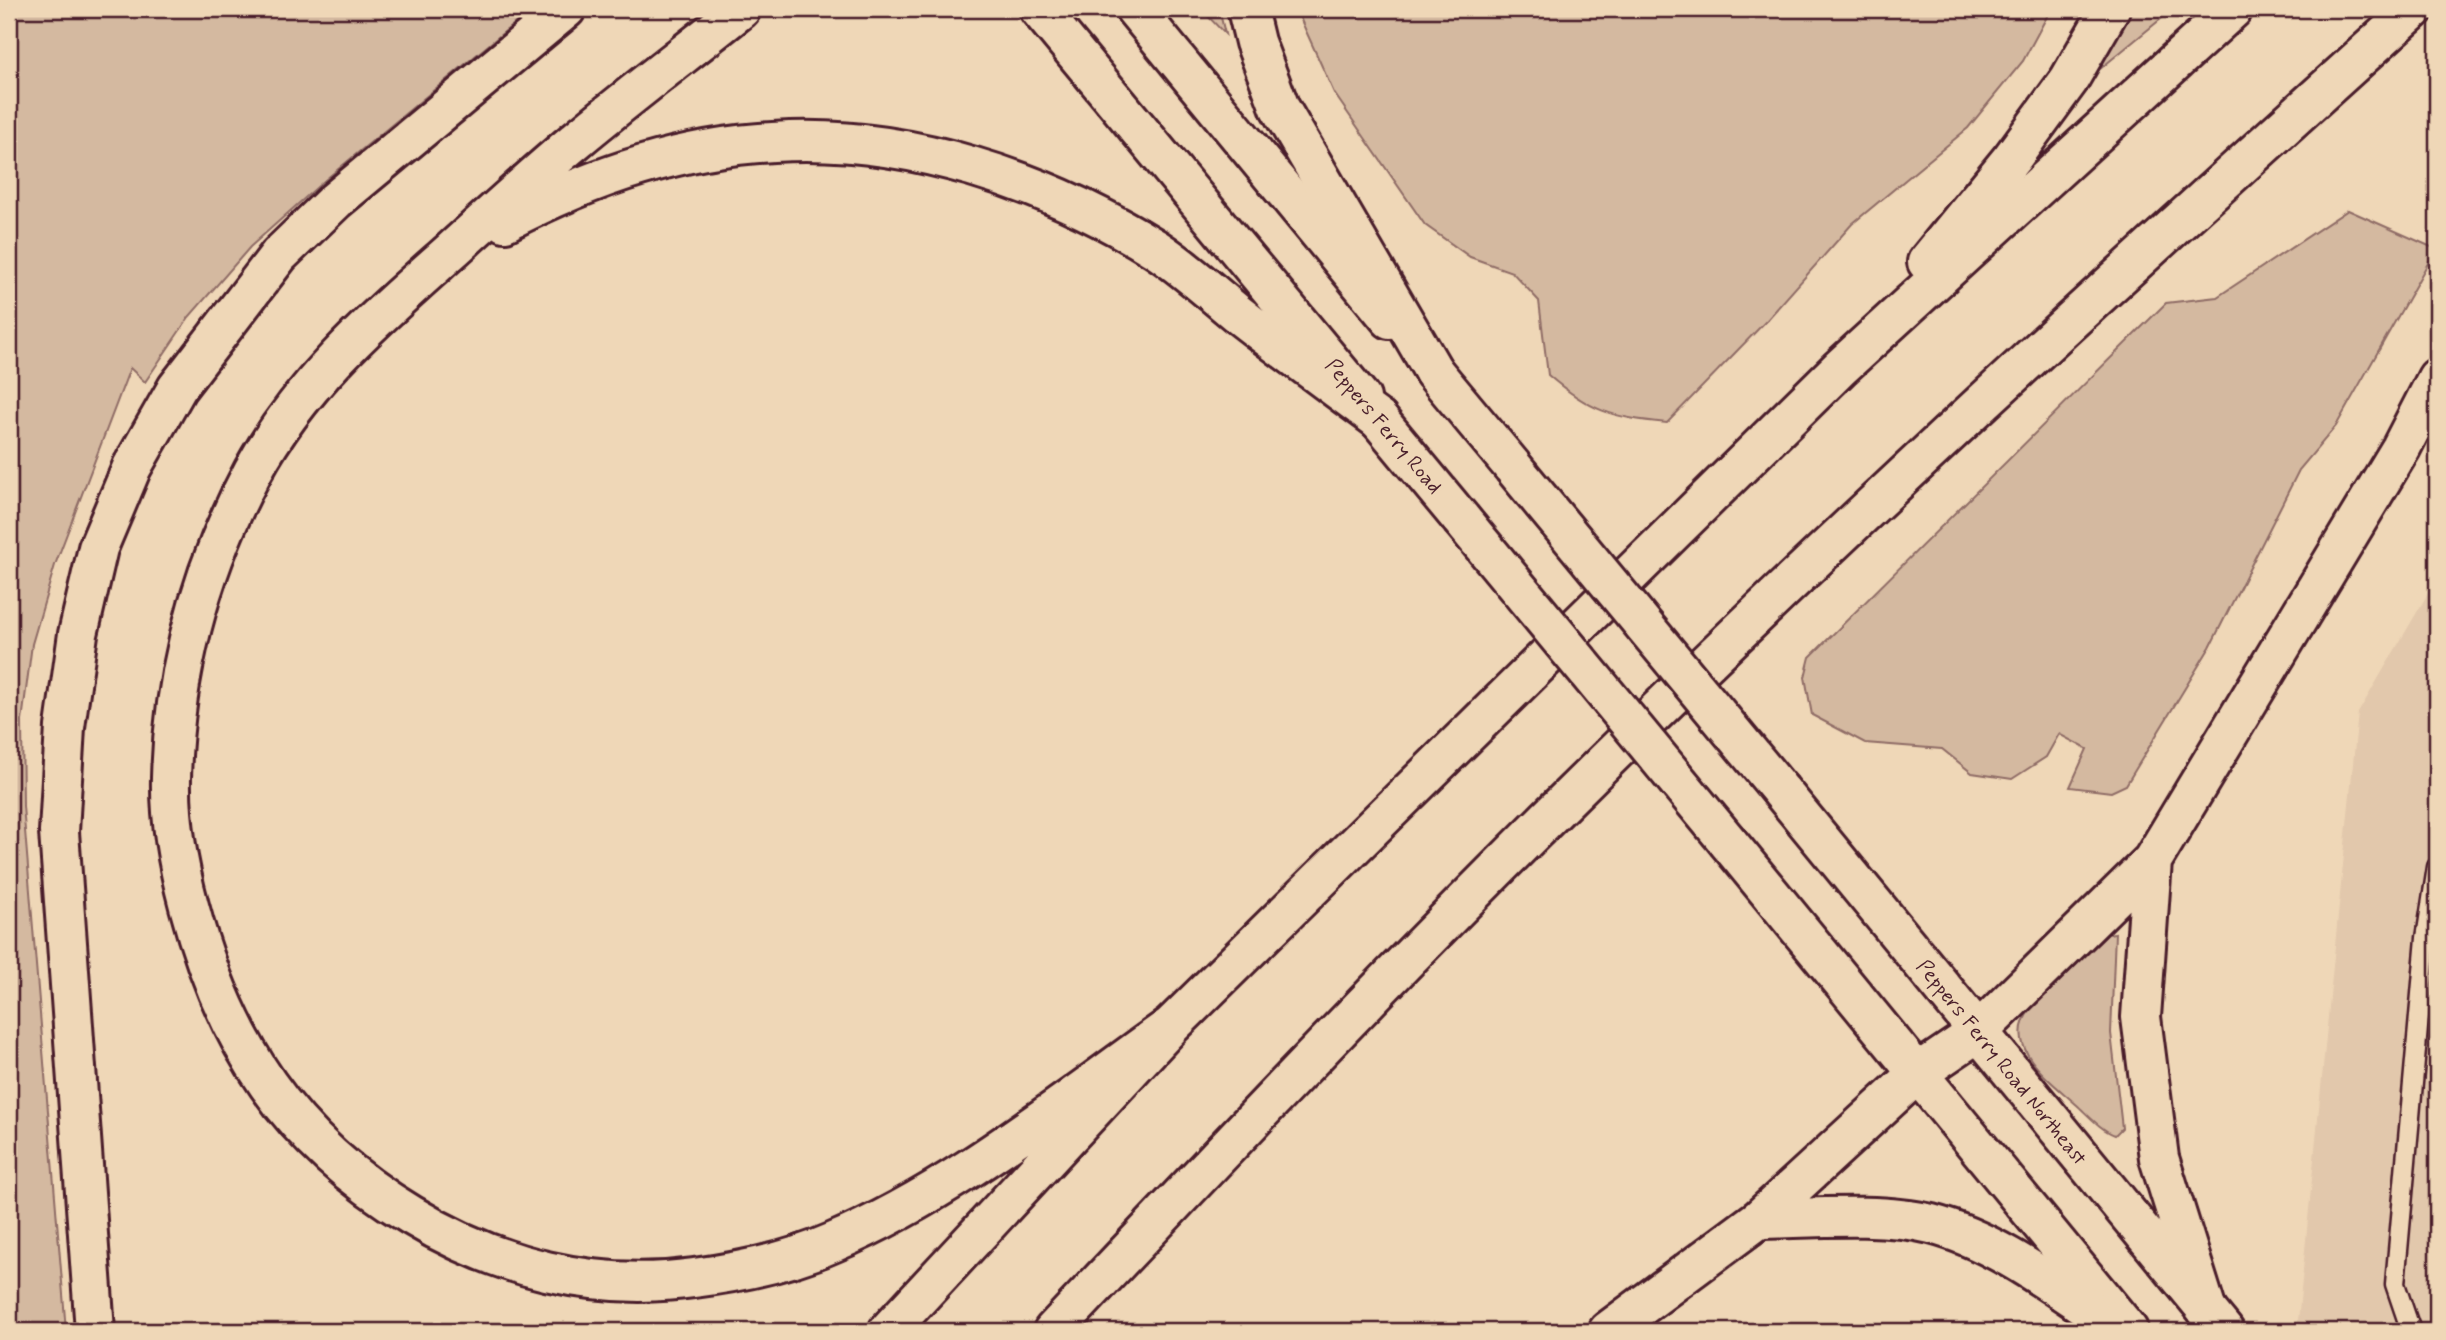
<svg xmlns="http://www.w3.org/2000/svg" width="2446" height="1340" viewBox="0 0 2446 1340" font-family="Mynerve,sans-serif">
	<rect width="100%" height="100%" fill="#efd7b7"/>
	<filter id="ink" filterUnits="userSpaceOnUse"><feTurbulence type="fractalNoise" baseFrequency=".0143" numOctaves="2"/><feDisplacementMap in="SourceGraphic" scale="14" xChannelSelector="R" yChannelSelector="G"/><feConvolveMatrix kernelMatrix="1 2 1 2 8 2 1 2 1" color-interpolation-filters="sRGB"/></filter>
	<g filter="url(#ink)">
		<path fill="#e2c8ac" d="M2437 578V1331H2297L2358 713Z"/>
		<path fill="#d4b9a0" stroke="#8f6c66" stroke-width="2" d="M9 9H532L325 180 250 247 189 317 145 382 130 368 55 565 32 644 22 721 23 806 66 1331H9Z
			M1201 9H1219L1225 34Z
			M1296 9H2051L2023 61 1968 128 1852 224 1767 320 1667 423C1611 417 1591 412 1548 375L1539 301 1512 272 1470 257 1425 225 1334 93Z
			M2127 9H2173L2100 69Z
			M2348 210 2436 249 2336 426 2299 470 2210 647 2126 785 2111 792 2070 787 2087 749 2059 734 2046 757 2012 779 1972 773 1942 749 1865 743 1812 715 1805 677 1810 657 2166 303 2217 297Z
			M2115 933 2111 1033 2122 1128 2115 1135C2101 1130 2088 1115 2077 1105 2050 1080 1998 1045 2033 1006L2108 934Z"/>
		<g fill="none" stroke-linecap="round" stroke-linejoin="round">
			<defs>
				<path id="lane" d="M2411 1331 2395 1284 2426 938 2437 867"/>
				<path id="secondary" d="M1039 9 1361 398
					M1135 9 1390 319"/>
				<path id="primary" d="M1434 372 1513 467
					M1379 420 1461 519
					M1781 791 2224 1331
					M1728 842 2128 1330"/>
				<path id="highway" d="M741 9C686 53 629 96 574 142 532 177 491 215 450 252 376 318 301 382 253 471 202 566 174 670 171 778 170 821 178 865 189 906 225 1042 289 1142 411 1215 496 1267 595 1292 694 1278 740 1272 789 1262 832 1243 951 1193 1065 1101 1171 1026
					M1247 9 1255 42 1280 108 1434 372
					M505 222C587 179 680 147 773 142 904 133 1045 180 1156 249 1185 268 1212 293 1239 315 1285 351 1332 385 1379 420
					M1927 262 2012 158 2069 80 2110 9
					M2152 861 2141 1017 2159 1158 2207 1311
					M1759 1219C1812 1218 1880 1212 1931 1224 2001 1242 2063 1293 2122 1331
					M95 1331 59 832 65 727 78 634 98 548 132 467 177 388 279 255 336 200 566 9
					M888 1331 1171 1026 1840 368 2233 9
					M1053 1331C1221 1153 1389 975 1563 803 1839 530 2126 269 2414 9
					M1608 1331 1759 1219 1918 1073 1977 1033 2152 861 2401 448 2437 378"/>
			</defs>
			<use href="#lane" stroke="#4a1f2b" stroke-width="23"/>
			<use href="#secondary" stroke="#4a1f2b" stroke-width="44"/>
			<use href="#primary" stroke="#4a1f2b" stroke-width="44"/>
			<use href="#highway" stroke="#4a1f2b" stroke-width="44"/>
			<use href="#lane" stroke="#efd7b7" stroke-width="18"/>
			<use href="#secondary" stroke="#efd7b7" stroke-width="38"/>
			<use href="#primary" stroke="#efd7b7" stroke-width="38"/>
			<use href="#highway" stroke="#efd7b7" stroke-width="38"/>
			<defs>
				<path id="primary-bridge" d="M1513 467 1781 791
					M1461 519 1728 842"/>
			</defs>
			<use href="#primary-bridge" stroke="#4a1f2b" stroke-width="44" stroke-linecap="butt"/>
			<use href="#primary-bridge" stroke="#efd7b7" stroke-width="38"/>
		</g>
	</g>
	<g text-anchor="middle" stroke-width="7" stroke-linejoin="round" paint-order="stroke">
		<g font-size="21" fill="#4a1f2b" stroke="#efd7b7">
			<text transform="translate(1384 426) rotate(50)" y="7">Peppers Ferry Road</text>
			<text transform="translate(2002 1062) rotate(51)" y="7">Peppers Ferry Road Northeast</text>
		</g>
	</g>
	<rect width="2446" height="1340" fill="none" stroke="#efd7b7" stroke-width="35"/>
	<rect x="18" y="18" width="2411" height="1305" fill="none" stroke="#4a1f2b" stroke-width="2.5" filter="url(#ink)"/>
</svg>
